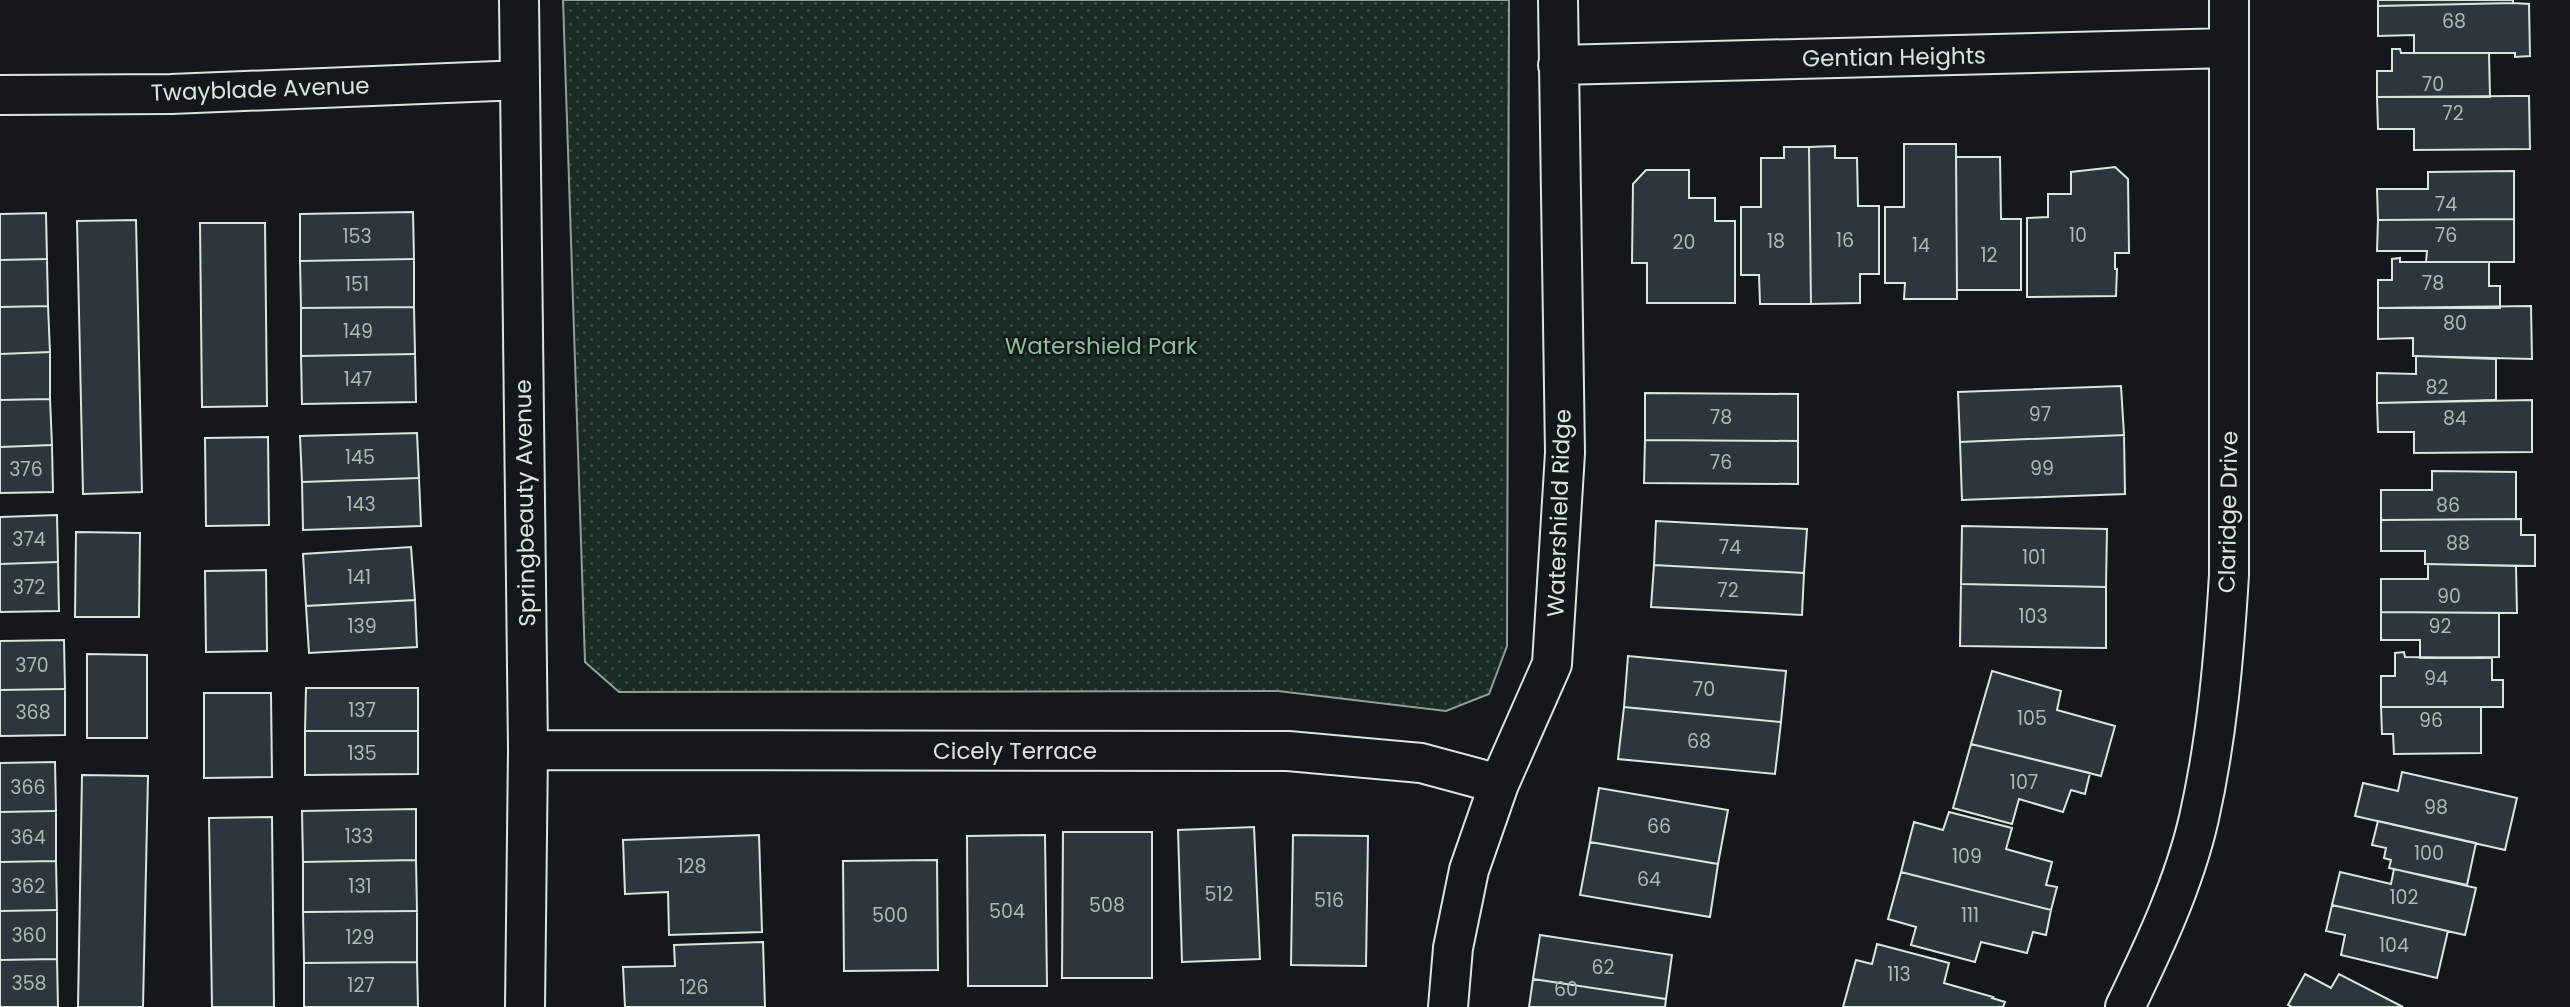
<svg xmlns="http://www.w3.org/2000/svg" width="2570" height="1007" viewBox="0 0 2570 1007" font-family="Poppins,sans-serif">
	<defs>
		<pattern id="park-dots" width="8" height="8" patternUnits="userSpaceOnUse" patternTransform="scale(1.75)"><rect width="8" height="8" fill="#1a2d24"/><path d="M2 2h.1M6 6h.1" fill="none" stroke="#3b4b43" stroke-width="1.8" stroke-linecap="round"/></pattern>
	</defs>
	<rect width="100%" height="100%" fill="#14181c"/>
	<path fill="url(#park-dots)" stroke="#939e99" stroke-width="2" d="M563 0H1509L1507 646 1489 694 1446 711 1278 691 619 692 585 662Z"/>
	<path fill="#2c363c" stroke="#d8e6dc" stroke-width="2" d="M2378 0H2513V3L2378 6Z
		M2513 3 2529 4 2530 56 2515 57V53H2414V35L2378 36V6Z
		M2392 49H2400L2401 53H2489L2490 97H2377V71H2392Z
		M2516 96H2529L2530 149 2414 150V129H2378L2377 97Z
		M1904 144H1956L1957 299H1904L1905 283H1885V207H1904Z
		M1835 146V158H1857L1858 206H1879V274H1860V303L1811 304 1809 147Z
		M1784 147H1809L1811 304H1760L1759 275H1741V207H1761V158H1784Z
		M1956 157H2000L2001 219H2021V290H1957Z
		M2115 167 2128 179 2129 253H2115V269H2117L2116 296 2027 297V218L2048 217V194H2071V172Z
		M1646 170H1689V198H1715V221H1735V303H1647V263H1632L1633 184Z
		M2514 171V219L2378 220 2377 189H2428V172Z
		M413 212 414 259 300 261V214Z
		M46 213 47 259 0 260V214Z
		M2514 219V262H2426L2427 251H2377L2378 220Z
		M136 220 142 492 83 494 77 221Z
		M200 223H265L267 406 202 407Z
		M2400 258V262H2489V286H2500V308H2378V280H2392V259Z
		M47 259 48 306 0 307V260Z
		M414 259V307L301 308 300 261Z
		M48 306 50 352 0 354V307Z
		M2531 306 2532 359 2413 356V338L2378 339V308Z
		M414 307 415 354 301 356V308Z
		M50 352V399L0 400V354Z
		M415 354 416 402 302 404 301 356Z
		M2416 356 2496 359V400L2377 403V373L2416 374Z
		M2121 386 2124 435 1960 442 1958 392Z
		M1645 393 1798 394V441L1645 440Z
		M50 399 52 445 0 447V400Z
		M2532 400V452L2414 453V432H2378L2377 403Z
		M417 433 419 478 302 482 300 436Z
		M2124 435 2125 494 1962 500 1960 442Z
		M268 437 269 525 206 526 205 438Z
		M1645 440 1798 441V484L1644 483Z
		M52 445 53 492 0 493V447Z
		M2432 471 2516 472V519L2381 520V490H2432Z
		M419 478 421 526 303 530 302 482Z
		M57 515 58 562 0 564V517Z
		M2521 519V535H2535V566L2425 564V551H2381V520Z
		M1656 521 1807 529 1804 573 1654 565Z
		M1962 526 2107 529 2106 587 1961 584Z
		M76 532 140 533 139 617H75Z
		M411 547 415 600 306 606 303 554Z
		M58 562 59 611 0 612V564Z
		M2428 564 2516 566 2517 613 2381 612V579H2428Z
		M1654 565 1804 573 1802 615 1651 607Z
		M266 570 267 651 206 652 205 571Z
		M1961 584 2106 587V648L1960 646Z
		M415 600 417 647 309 653 306 606Z
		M2381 612 2499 613V657L2420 658V640H2381Z
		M64 640 65 689 0 690V641Z
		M2404 652 2405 657 2492 658V680H2503V707H2381V676H2395V653Z
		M87 654 147 655V738H87Z
		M1628 656 1786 671 1781 722 1624 707Z
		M1992 671 2061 691 2057 710 2115 726 2101 776 1971 744Z
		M306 688H418V731H305Z
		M65 689V735L0 736V690Z
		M204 693H271L272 777 204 778Z
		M1624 707 1781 722 1775 774 1618 759Z
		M2381 707H2481V753L2394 754 2393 734H2382Z
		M305 731H418V774L305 775Z
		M1971 744 2090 773 2085 794 2071 790 2063 812 2019 799 2012 824 1953 808Z
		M55 762 56 811 0 812V763Z
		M2402 772 2517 798 2505 850 2355 816 2363 783 2398 791Z
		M82 775 148 776 143 1007H78Z
		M1599 788 1728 810 1718 864 1590 842Z
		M416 809V860L303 862 302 811Z
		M56 811V861L0 862V812Z
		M1949 812 2012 828 2006 849 2052 862 2046 885 2057 887 2051 910 1901 872 1914 822 1943 830Z
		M272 817 274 1007H212L209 818Z
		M2378 821 2476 843 2467 885 2389 868 2391 860 2384 858 2386 848 2372 845Z
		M1254 827 1260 959 1182 962 1178 830Z
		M1063 832H1152V978H1062Z
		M759 835 762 932 669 935 668 892 625 894 623 840Z
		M1045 835 1047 986H968L967 836Z
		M1293 835 1368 836 1366 966 1291 965Z
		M1590 842 1718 864 1710 917 1580 895Z
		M416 860 417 911 303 912V862Z
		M937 860 938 970 844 971 843 861Z
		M56 861 57 910 0 911V862Z
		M2394 869 2476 888 2465 935 2332 905 2340 872 2391 884Z
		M1901 872 2051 910 2046 935 2033 932 2027 953 1981 942 1975 962 1911 945 1916 927 1888 919Z
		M2332 905 2448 931 2437 978 2341 955 2345 935 2326 931Z
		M57 910V959L0 960V911Z
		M417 911V962L304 963 303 912Z
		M1540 935 1672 955 1666 999 1533 979Z
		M763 942 765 1007H625L623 967 675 966 674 945Z
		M1877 944 1949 963 1944 983 1993 997 1992 998 2005 1002 2003 1007H1843L1856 960 1872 964Z
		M57 959 58 1007H0V960Z
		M417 962 418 1007H304V963Z
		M2305 974 2331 988 2339 974 2403 1007H2292L2288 1005Z
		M1533 979 1666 999 1665 1007H1529Z"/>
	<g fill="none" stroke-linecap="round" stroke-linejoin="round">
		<defs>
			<path id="minor" d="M519 0 528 750 525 1007
				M1558 65 2229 48
				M0 95 171 94 520 80
				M528 750 1288 751 1421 763 1499 784
				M1448 1007 1453 948 1469 870 1499 784 1552 664 1565 453 1558 0
				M2125 1007C2154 947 2184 884 2199 818 2217 738 2224 657 2229 575V0"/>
		</defs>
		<use href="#minor" stroke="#d8e6dc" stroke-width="42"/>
		<use href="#minor" stroke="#14181c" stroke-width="38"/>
	</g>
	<g text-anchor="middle" stroke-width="5" stroke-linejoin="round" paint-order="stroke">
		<g font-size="19" fill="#adbab4">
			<text x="2454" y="28">68</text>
			<text x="2433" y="91">70</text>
			<text x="2453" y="120">72</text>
			<text x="2446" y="211">74</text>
			<text x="2078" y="242">10</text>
			<text x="2446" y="242">76</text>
			<text x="357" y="243">153</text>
			<text x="1845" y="247">16</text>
			<text x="1776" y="248">18</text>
			<text x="1684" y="249">20</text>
			<text x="1921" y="252">14</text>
			<text x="1989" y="262">12</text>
			<text x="2433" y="290">78</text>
			<text x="357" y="291">151</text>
			<text x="2455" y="330">80</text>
			<text x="358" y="338">149</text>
			<text x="358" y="386">147</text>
			<text x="2437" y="394">82</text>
			<text x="2040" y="421">97</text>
			<text x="1721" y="424">78</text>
			<text x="2455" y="425">84</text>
			<text x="360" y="464">145</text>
			<text x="1721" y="469">76</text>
			<text x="2042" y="475">99</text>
			<text x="26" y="476">376</text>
			<text x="361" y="511">143</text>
			<text x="2448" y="512">86</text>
			<text x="29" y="546">374</text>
			<text x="2458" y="550">88</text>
			<text x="1730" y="554">74</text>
			<text x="2034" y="564">101</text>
			<text x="359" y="584">141</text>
			<text x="29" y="594">372</text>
			<text x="1728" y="597">72</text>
			<text x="2449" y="603">90</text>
			<text x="2033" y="623">103</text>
			<text x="362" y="633">139</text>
			<text x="2440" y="633">92</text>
			<text x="32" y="672">370</text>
			<text x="2436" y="685">94</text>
			<text x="1704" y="696">70</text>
			<text x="362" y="717">137</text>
			<text x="33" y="719">368</text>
			<text x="2032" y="725">105</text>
			<text x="2431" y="727">96</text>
			<text x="1699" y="748">68</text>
			<text x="362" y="760">135</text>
			<text x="2024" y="789">107</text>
			<text x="28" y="794">366</text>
			<text x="2436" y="814">98</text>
			<text x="1659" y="833">66</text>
			<text x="359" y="843">133</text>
			<text x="28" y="844">364</text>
			<text x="2429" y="860">100</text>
			<text x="1967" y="863">109</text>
			<text x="692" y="873">128</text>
			<text x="1649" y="886">64</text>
			<text x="28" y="893">362</text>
			<text x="360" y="893">131</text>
			<text x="1219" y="901">512</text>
			<text x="2404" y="904">102</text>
			<text x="1329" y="907">516</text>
			<text x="1107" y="912">508</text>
			<text x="1007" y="918">504</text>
			<text x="890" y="922">500</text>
			<text x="1970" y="922">111</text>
			<text x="29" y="942">360</text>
			<text x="360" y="944">129</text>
			<text x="2394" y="952">104</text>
			<text x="1603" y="974">62</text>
			<text x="1899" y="981">113</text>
			<text x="29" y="990">358</text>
			<text x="361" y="992">127</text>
			<text x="694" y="994">126</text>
			<text x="1566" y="996">60</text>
		</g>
		<g font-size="23" fill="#d8e6dc" stroke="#14181c">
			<text transform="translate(1894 57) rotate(-1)" y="8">Gentian Heights</text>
			<text transform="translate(260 89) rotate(-2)" y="8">Twayblade Avenue</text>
			<text transform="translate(525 503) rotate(-91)" y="8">Springbeauty Avenue</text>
			<text transform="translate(2228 512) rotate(-89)" y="8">Claridge Drive</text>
			<text transform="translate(1559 513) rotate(-88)" y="8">Watershield Ridge</text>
			<text x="1015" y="759">Cicely Terrace</text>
		</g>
		<g font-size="23" fill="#8ac095" stroke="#14181c">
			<text x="1101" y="354">Watershield Park</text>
		</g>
	</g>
</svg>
